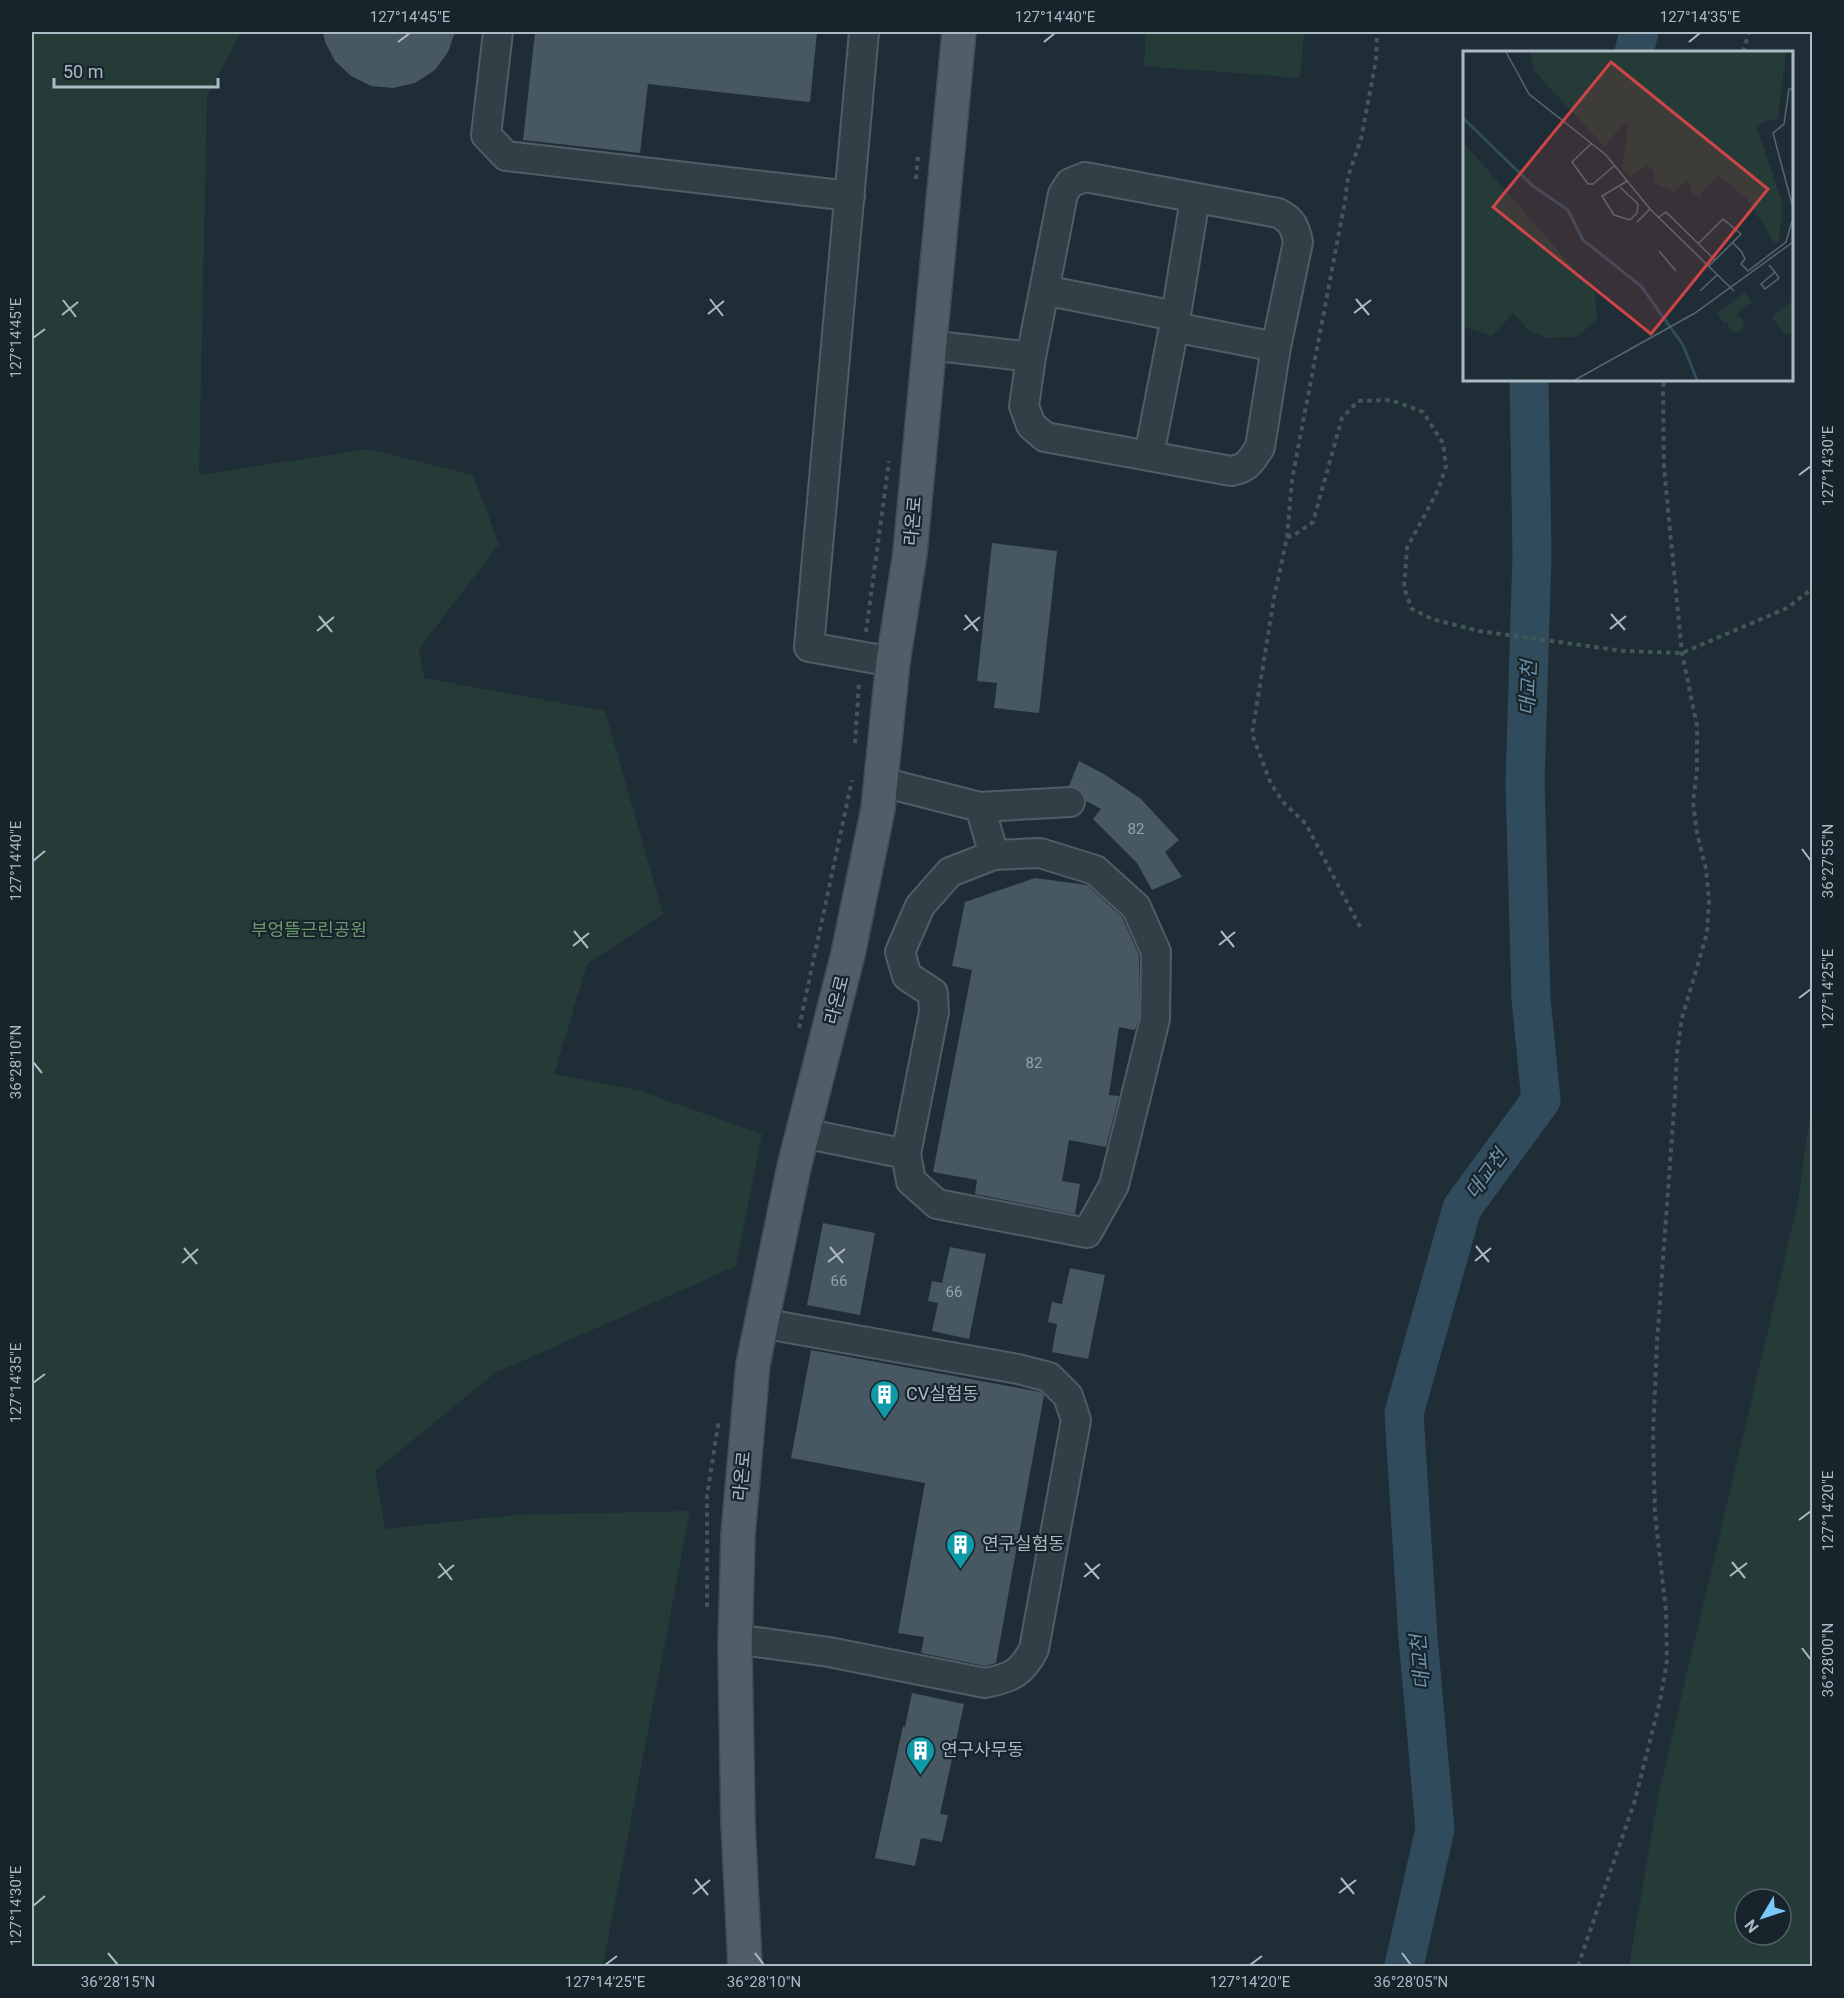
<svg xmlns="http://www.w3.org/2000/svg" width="1844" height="1998" viewBox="0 0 1844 1998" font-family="Roboto,'Noto Sans KR',sans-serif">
	<rect width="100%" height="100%" fill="#1f2e36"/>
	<path fill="#243b37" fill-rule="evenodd" d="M32 32H241L207 97 199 475 368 449 473 475 499 544 419 649 424 678 605 711 663 914 587 964 554 1074 637 1090 762 1134 736 1266 495 1373 375 1471 385 1529 514 1515 690 1511 603 1966H32Z
		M1146 32H1304L1300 78 1144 66Z
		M1812 1098V1966H1629L1659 1792 1798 1203ZM1745 1899H1781V1935H1745Z"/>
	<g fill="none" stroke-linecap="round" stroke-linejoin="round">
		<path stroke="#304c5c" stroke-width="39" d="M1634 52 1639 32
			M1404 1966 1435 1829 1418 1638 1404 1413 1462 1208 1541 1100 1531 999 1525 783 1532 554 1529 380"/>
	</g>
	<path fill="#475862" d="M323 32H455L448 52 435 70 415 83 393 88 371 86 351 76 335 61 325 42Z
		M535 32H817L810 102 648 84 640 153 523 140Z
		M992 543 1057 551 1039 713 994 708 997 683 977 681Z
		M1079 761 1104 774 1141 799 1179 840 1165 852 1182 877 1152 890 1137 863 1093 819 1101 809 1086 801 1084 794 1078 788 1069 786Z
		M1035 878 1087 885 1122 917 1139 955V1017L1135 1030 1119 1027 1109 1095 1119 1096 1106 1147 1069 1140 1062 1181 1080 1184 1075 1214 975 1194 977 1180 933 1172 972 970 952 966 965 902Z
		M823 1223 875 1233 860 1315 807 1305Z
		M950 1247 986 1254 969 1339 932 1331 938 1303 928 1301 932 1281 942 1283Z
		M1070 1268 1105 1275 1088 1359 1052 1352 1057 1324 1048 1322 1052 1302 1062 1304Z
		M811 1350 1041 1392 1044 1395 996 1663 985 1666 921 1653 924 1637 898 1633 925 1483 791 1458Z
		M912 1693 964 1704 940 1814 948 1815 942 1842 921 1838 915 1866 875 1858 903 1726 905 1727Z"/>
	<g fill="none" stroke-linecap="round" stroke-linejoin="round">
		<defs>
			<path id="minor" d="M498 32 486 135 506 156 850 196
				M864 32 809 647 893 662
				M1085 177 1278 213C1292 220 1295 227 1298 242L1276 347 1260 447C1251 461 1248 468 1231 471L1045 437 1031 425 1024 406 1031 357 1063 194 1070 183Z
				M1044 290 1175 316
				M1174 327 1276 347
				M929 345 1031 357
				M1149 455 1174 327 1195 199
				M882 782 980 807 1070 802
				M980 807 994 855
				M803 1133 906 1154 911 1181 937 1204 1087 1233 1114 1185 1155 1019 1156 952 1136 907 1095 870 1040 853 994 855 950 872 920 906 900 952 907 976 933 993 934 1012 906 1154
				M735 1639 829 1652 985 1683C1011 1678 1022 1673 1034 1649L1076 1420 1068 1396 1049 1377 1018 1369 761 1323"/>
			<path id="major" d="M745 1966 738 1823 735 1647 738 1535 753 1364 794 1167 848 954 878 809 893 662 910 553 959 32"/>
		</defs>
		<use href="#minor" stroke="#505d65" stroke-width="32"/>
		<use href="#major" stroke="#3f4b53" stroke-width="36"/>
		<path stroke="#425857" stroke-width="4" stroke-dasharray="4.5 4.5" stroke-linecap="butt" d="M1743 52 1749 32
			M916 179 918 157
			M1287 537 1293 536 1313 522 1342 418 1358 401 1391 400 1423 412 1443 443 1446 466 1438 490 1407 548 1404 588 1412 609 1432 619 1479 631 1624 651 1682 653 1787 608 1812 589
			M866 632 889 461
			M855 743 859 681
			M1360 927 1306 824 1283 802 1271 784 1252 734 1274 598 1287 537 1292 480 1345 201 1348 177 1361 139 1376 60 1377 32
			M799 1028 852 780
			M707 1607V1495L719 1420
			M1578 1966 1635 1800 1660 1701 1667 1660 1666 1611 1655 1514 1653 1434 1657 1342 1675 1095 1677 1053 1682 1018 1707 933 1709 901 1706 869 1697 833 1693 802 1697 770V726L1682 653 1664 468 1663 388 1664 380"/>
		<use href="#minor" stroke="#323f47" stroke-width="28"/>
		<use href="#major" stroke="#505f67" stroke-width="33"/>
	</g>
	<path fill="none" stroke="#acbac4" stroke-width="2" d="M398 42 410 33M1044 42 1055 33M1689 42 1700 33M710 299 723 316M1356 299 1369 315M63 300 76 317M1354 313 1371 300M708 314 724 301M62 315 78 302M33 338 45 329M1799 475 1811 466M1611 614 1625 630M965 615 978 631M319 616 332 632M1610 629 1626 616M964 630 980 617M317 631 334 617M1802 849 1811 861M33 861 45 851M574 931 588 948M1221 931 1234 947M1219 945 1235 932M573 946 589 933M1799 998 1811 989M33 1062 42 1073M1476 1246 1489 1262M830 1247 843 1263M184 1248 197 1264M1475 1261 1491 1248M828 1262 845 1249M182 1263 198 1249M33 1383 45 1374M1799 1520 1811 1511M1732 1562 1745 1578M439 1563 452 1580M1085 1563 1099 1579M1730 1576 1747 1563M1084 1577 1100 1564M438 1578 454 1565M1802 1648 1811 1660M1341 1878 1354 1894M695 1879 708 1895M1339 1893 1356 1880M693 1894 710 1880M33 1906 45 1896M108 1953 118 1965M755 1953 764 1965M1402 1953 1411 1965M605 1965 617 1956M1250 1965 1262 1956"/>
	<defs>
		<symbol id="building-pin" viewBox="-11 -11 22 30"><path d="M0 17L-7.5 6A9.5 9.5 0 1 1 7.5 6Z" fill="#0f9aa8" stroke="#18242b"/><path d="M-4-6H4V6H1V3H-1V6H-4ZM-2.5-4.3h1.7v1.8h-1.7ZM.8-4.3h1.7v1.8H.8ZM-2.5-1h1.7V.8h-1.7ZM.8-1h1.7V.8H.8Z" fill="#fff"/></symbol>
	</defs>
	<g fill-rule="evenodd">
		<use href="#building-pin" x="868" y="1378" width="33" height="45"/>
		<use href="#building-pin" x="944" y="1528" width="33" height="45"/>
		<use href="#building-pin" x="904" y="1734" width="33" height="45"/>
	</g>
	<g text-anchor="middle" stroke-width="4.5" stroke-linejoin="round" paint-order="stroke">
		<g font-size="15" fill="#93a2ac">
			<text x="1136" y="834">82</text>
			<text x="1034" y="1068">82</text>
			<text x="839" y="1286">66</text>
			<text x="954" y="1297">66</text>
		</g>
		<g font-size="18" fill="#acbac4" stroke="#18242b">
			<text transform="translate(913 521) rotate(-85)" y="6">라온로</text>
			<text transform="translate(837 1000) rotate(-76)" y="6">라온로</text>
			<text transform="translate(742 1476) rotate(-85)" y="6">라온로</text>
		</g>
		<g font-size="18" fill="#6c996c" stroke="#18242b">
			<text x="309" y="936">부엉뜰근린공원</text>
		</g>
		<g font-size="18" fill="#acbac4" stroke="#18242b" text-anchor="start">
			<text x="906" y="1400">CV실험동</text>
			<text x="982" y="1550">연구실험동</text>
			<text x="941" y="1756">연구사무동</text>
		</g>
		<g font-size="20" font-style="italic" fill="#6c93a9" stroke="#18242b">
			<text transform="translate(1528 688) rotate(-88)" y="7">대교천</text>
			<text transform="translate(1486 1174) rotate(-54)" y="7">대교천</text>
			<text transform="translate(1420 1662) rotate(-95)" y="7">대교천</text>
		</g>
	</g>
	<g transform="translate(1463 51)">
		<rect width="330" height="330" fill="#1f2e36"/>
		<path d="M67 1H323L315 68 299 71 294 77 320 155 316 190 312 192 284 148 255 124 237 145 230 143 225 129 211 141 191 132 192 123 185 114 167 126 159 116 165 74 160 72 142 96 72 21ZM0 91 132 242 134 269 113 286 83 287 65 279 50 262 29 285 0 275ZM282 241 289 251 262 273 254 263ZM330 249V280L324 285 309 266ZM265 273a8 8 0 1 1 16 0a8 8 0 1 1-16 0Z" fill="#243b37"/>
		<path fill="none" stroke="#304c5c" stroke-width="3" d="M0 67 70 135 105 159 120 189 178 235 220 294 234 329"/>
		<path fill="none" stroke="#57666f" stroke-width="1.5" d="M43 1 66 43 143 104 187 158 271 240M330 38H326L321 73 310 82 330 157M129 92 109 111 125 133H130L151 115M157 136 175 153 174 162 167 169 151 164 139 145 164 130M196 166 203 161 252 209M174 171 187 158M270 192 278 200 282 208 278 213 285 220 323 191 329 170M235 193 260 168 278 183 246 215M196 200 213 220M306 214 312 221 316 227 302 238 298 233 312 221M237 240 254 224M112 329 232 262 330 191"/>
		<path fill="#ce4547" fill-opacity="0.15" stroke="#ce4547" stroke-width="3" d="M148 11 305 138 188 283 30 156Z"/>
		<rect width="330" height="330" fill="none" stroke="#acbac4" stroke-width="3"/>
	</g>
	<rect width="1844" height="1998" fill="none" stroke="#18242b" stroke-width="66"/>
	<g transform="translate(1763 1917) rotate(231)"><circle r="28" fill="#18242b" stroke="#536068" stroke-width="1.5"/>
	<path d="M0-4.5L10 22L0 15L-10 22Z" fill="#7bc8fa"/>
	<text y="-9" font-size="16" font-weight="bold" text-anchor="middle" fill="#acbac4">N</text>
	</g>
	<path d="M54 78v9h164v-9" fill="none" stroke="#acbac4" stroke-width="3"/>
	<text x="63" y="78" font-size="18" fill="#acbac4" stroke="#18242b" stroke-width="4.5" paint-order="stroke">50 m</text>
	<rect x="33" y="33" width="1778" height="1932" fill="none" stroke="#acbac4" stroke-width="2"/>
	<g font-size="15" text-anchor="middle" fill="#acbac4">
		<text x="410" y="22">127°14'45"E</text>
		<text x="1055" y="22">127°14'40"E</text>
		<text x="1700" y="22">127°14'35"E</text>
		<text transform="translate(16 338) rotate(-90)" y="5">127°14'45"E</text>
		<text transform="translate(1828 466) rotate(-90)" y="5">127°14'30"E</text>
		<text transform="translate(1828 861) rotate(-90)" y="5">36°27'55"N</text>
		<text transform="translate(16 861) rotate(-90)" y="5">127°14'40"E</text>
		<text transform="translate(1828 989) rotate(-90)" y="5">127°14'25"E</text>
		<text transform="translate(16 1062) rotate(-90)" y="5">36°28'10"N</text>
		<text transform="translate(16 1383) rotate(-90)" y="5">127°14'35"E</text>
		<text transform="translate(1828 1511) rotate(-90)" y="5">127°14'20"E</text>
		<text transform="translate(1828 1660) rotate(-90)" y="5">36°28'00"N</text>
		<text transform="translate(16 1906) rotate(-90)" y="5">127°14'30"E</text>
		<text x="118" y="1987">36°28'15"N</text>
		<text x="605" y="1987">127°14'25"E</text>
		<text x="764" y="1987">36°28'10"N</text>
		<text x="1250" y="1987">127°14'20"E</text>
		<text x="1411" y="1987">36°28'05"N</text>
	</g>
</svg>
